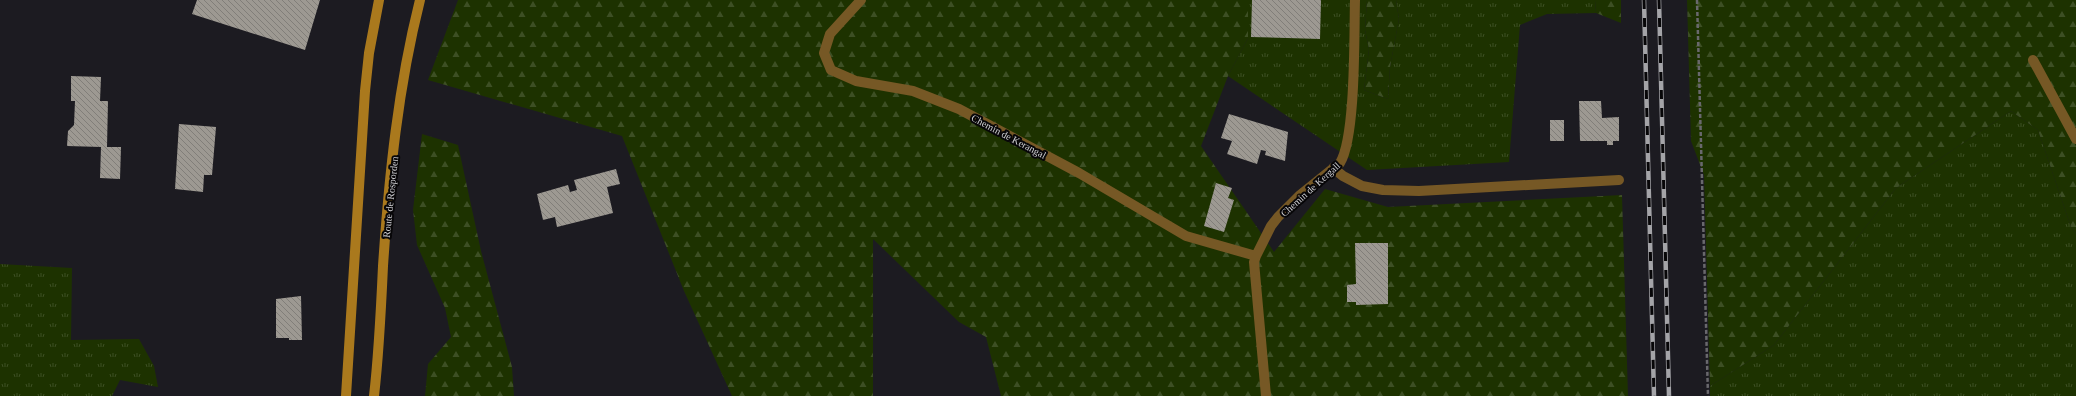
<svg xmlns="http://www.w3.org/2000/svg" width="2076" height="396" viewBox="0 0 2076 396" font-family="'Times New Roman',serif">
	<defs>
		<pattern id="grass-tufts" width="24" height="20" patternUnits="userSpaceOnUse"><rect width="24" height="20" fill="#1d3200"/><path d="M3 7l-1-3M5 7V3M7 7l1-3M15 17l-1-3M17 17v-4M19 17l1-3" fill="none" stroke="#3d4f24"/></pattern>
		<pattern id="forest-firs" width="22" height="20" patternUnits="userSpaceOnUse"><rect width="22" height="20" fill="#1d3200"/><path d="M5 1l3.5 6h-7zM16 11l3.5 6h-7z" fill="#3d4f24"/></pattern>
		<pattern id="building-back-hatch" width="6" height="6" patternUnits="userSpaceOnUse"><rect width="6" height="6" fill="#9d9992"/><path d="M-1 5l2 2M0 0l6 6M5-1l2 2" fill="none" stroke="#817e79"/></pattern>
	</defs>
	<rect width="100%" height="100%" fill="#1c1b21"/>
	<path fill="url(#grass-tufts)" d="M1248 0H1367L1365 30 1369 49 1364 90 1388 99 1390 67 1399 19 1396 0H1595L1596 13 1547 14 1520 25 1509 162 1367 170 1228 76 1248 38Z
		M2011 111 2038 130 2071 227 2076 234V396H1710V386L1774 345 1896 188Z
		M0 264 72 268 71 340 139 339 154 366 158 387 120 380 112 396H0Z"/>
	<path fill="url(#forest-firs)" d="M458 0H1248V38L1228 76 1201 146 1274 252 1325 189 1388 207 1622 195 1628 396H1001L986 337 959 322 873 239V396H732L684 291 622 136 428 80Z
		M1367 0H1396L1399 19 1390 67 1388 99 1364 90 1369 49 1365 30Z
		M1595 0H1621V23L1596 13Z
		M1687 0H2076V234L2071 227 2038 130 2011 111 1896 188 1774 345 1710 386 1704 175 1691 141Z
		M422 134 458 145 481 251 512 367 514 396H425L428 364 451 337 445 308 417 245 413 210Z"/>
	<path fill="url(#building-back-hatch)" d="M197 0H320L305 50 192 14Z
		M1252 0H1321L1320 39 1251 37Z
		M71 76 101 77 100 101H108L107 147H121L120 179 100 178 101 147 67 146 68 131 74 125 75 101H71Z
		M1579 101H1601L1602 118 1619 117V141H1613V145H1607V141H1580Z
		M1229 114 1288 132 1285 161 1265 155 1266 151 1261 150 1257 164 1227 154 1232 141 1221 138Z
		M1550 120H1564V141H1550Z
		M179 124 216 127 212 175H204L203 192 175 189Z
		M616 169 620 184 607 187 613 213 557 227 555 217 543 220 537 194 568 185 570 192 577 190 574 180Z
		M1216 183 1232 188 1228 198 1234 200 1224 232 1204 226Z
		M1355 243H1388V304L1356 305V302H1347V285L1356 284Z
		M301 296 302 340H289V338H276V299Z"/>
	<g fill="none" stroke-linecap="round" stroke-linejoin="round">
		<path stroke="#69686d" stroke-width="2.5" stroke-dasharray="4 2" stroke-linecap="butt" d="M1697 0 1708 396"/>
		<path stroke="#765825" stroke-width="10" d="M861 0 830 34 824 53 831 70 856 81 913 91 959 109 1079 173 1186 236 1256 256
			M2033 60 2076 139
			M1333 168 1343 176 1362 186 1383 190 1419 191 1619 180
			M1266 396 1254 262 1256 256 1271 226 1278 217 1299 196 1340 163C1356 137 1354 35 1355 0"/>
		<path stroke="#aa791d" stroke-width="10" d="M346 396 365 91 369 53 379 0
			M374 396C379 353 381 310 383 266 389 177 398 87 420 0"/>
		<defs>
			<path id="rail" d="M1644 0 1654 396
				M1659 0 1669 396"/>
		</defs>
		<use href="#rail" stroke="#a4a4a8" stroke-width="4.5"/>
		<use href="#rail" stroke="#070608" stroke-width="3" stroke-dasharray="9" stroke-linecap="butt"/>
	</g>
	<g text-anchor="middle" stroke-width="4" stroke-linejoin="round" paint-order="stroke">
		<g font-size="10" fill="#d2d2d6" stroke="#070608">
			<text transform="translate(1009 136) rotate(28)" y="4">Chemin de Kerangal</text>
			<text transform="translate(1310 189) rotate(-42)" y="4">Chemin de Kergall</text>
			<text transform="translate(390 197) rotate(-84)" y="4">Route de Rosporden</text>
		</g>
	</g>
</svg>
